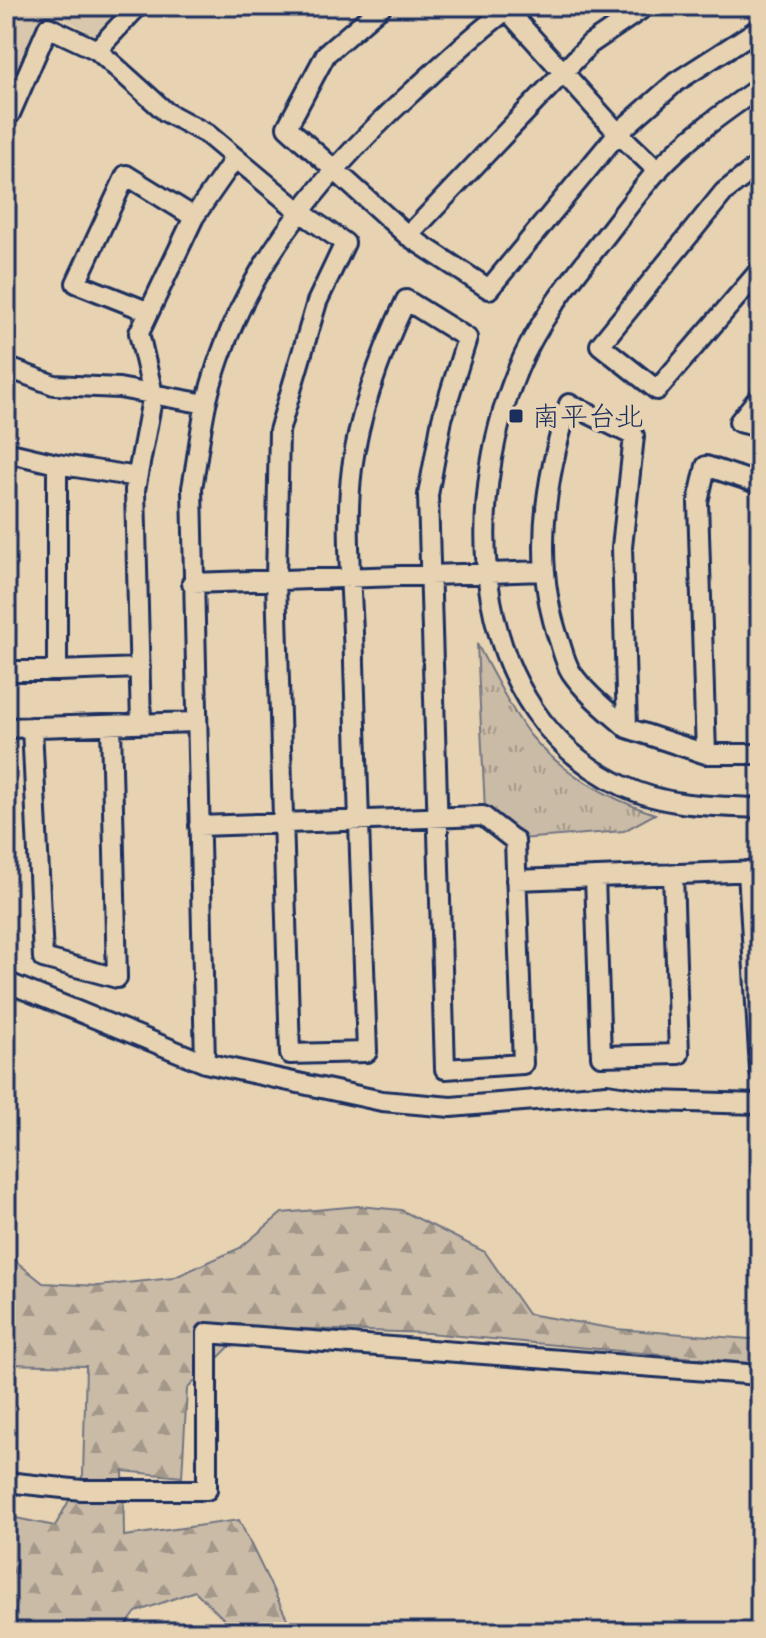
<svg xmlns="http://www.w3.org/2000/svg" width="766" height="1638" viewBox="0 0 766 1638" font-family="Kalam,'Klee One',sans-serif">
	<defs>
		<pattern id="forest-firs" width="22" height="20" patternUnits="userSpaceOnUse" patternTransform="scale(2)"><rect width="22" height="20" fill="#cabba6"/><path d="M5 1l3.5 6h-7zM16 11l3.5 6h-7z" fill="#a3988a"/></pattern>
		<pattern id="park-tufts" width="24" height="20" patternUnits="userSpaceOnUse" patternTransform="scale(2)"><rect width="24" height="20" fill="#cabba6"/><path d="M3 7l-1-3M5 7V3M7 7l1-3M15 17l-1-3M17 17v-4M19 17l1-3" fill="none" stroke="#a3988a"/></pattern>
	</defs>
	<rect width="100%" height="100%" fill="#e7d3b2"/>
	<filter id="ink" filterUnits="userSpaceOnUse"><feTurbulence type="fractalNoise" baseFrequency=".0125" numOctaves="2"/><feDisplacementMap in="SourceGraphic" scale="16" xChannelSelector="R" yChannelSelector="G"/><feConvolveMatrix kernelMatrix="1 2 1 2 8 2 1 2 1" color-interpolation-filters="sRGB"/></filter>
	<g filter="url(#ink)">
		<path fill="#d8c7ac" d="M6 6H128L96 36 55 13 43 21 7 97Z"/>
		<path fill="url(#forest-firs)" stroke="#727582" stroke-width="2" d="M359 1206 401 1210 485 1252 528 1314 616 1329 750 1339 760 1337V1364L428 1333 249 1327 187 1389 182 1477 123 1471 124 1536 239 1520 293 1631 235 1630 195 1591 136 1612 121 1632H6V1516L55 1526 83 1475 86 1366 6 1364V1239L18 1263 43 1283 98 1286 173 1278 240 1248 282 1213Z"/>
		<path fill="url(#park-tufts)" stroke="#727582" stroke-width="2" d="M477 644C491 670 513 714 530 735 562 773 609 799 655 814L624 831 520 839 485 810Z"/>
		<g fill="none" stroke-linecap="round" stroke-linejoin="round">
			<defs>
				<path id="minor" d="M382 6 326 54 287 127 408 236 489 289 618 133 676 82 760 28
					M507 10 618 133 658 171
					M97 50 166 112 207 134 299 211 345 243 317 302 279 431 276 580 290 1054 367 1052C362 922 358 793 354 663 353 599 344 531 352 468 360 409 381 353 406 300L467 338 442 419 428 495 445 1069 523 1064 515 841 483 816 199 826
					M760 87C724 112 687 138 657 171 636 195 617 222 597 247 567 285 537 324 518 369 460 507 470 714 623 786 667 807 713 806 760 808
					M6 111 10 114 48 27 97 50 138 6
					M760 164 724 192 600 345 657 390 760 270
					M408 236 590 44 646 6
					M147 311 76 283 126 175 194 217
					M6 367 54 385 119 388 206 404
					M760 396 739 422 760 427
					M569 404 634 436 622 547 627 728C608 711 586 694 571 672 566 664 563 653 560 643 532 565 544 481 569 404Z
					M6 452 57 464V671H6
					M57 464 137 477
					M192 583 545 571
					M57 671 140 668
					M141 724 135 490 153 394 139 333 194 217 235 158
					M32 727 43 958 117 978 111 725
					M6 728 196 722
					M627 728 706 754H760
					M706 754 698 502 706 466 760 484
					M748 871 760 1070
					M595 877 601 1056 679 1054 673 874
					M516 880 760 871
					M6 982 205 1063 382 1101 451 1107 607 1094 653 1101 760 1104
					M205 1063 192 488C197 461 200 432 206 404 236 278 317 179 411 93 444 63 476 32 512 6
					M6 1482 82 1490H207V1333L760 1375"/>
			</defs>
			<use href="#minor" stroke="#1b2f5e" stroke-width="24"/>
			<use href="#minor" stroke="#e7d3b2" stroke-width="18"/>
		</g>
	</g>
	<rect fill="#1b2f5e" stroke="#e7d3b2" stroke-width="3" x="508" y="408" width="16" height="16" rx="4"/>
	<g text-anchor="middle" stroke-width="8" stroke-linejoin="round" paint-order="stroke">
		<g font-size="28" fill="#1b2f5e" stroke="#e7d3b2" text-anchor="start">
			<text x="532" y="426">南平台北</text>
		</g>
	</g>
	<rect width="766" height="1638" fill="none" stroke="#e7d3b2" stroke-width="32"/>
	<rect x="16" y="16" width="734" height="1606" fill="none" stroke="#1b2f5e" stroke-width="3" filter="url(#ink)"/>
</svg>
